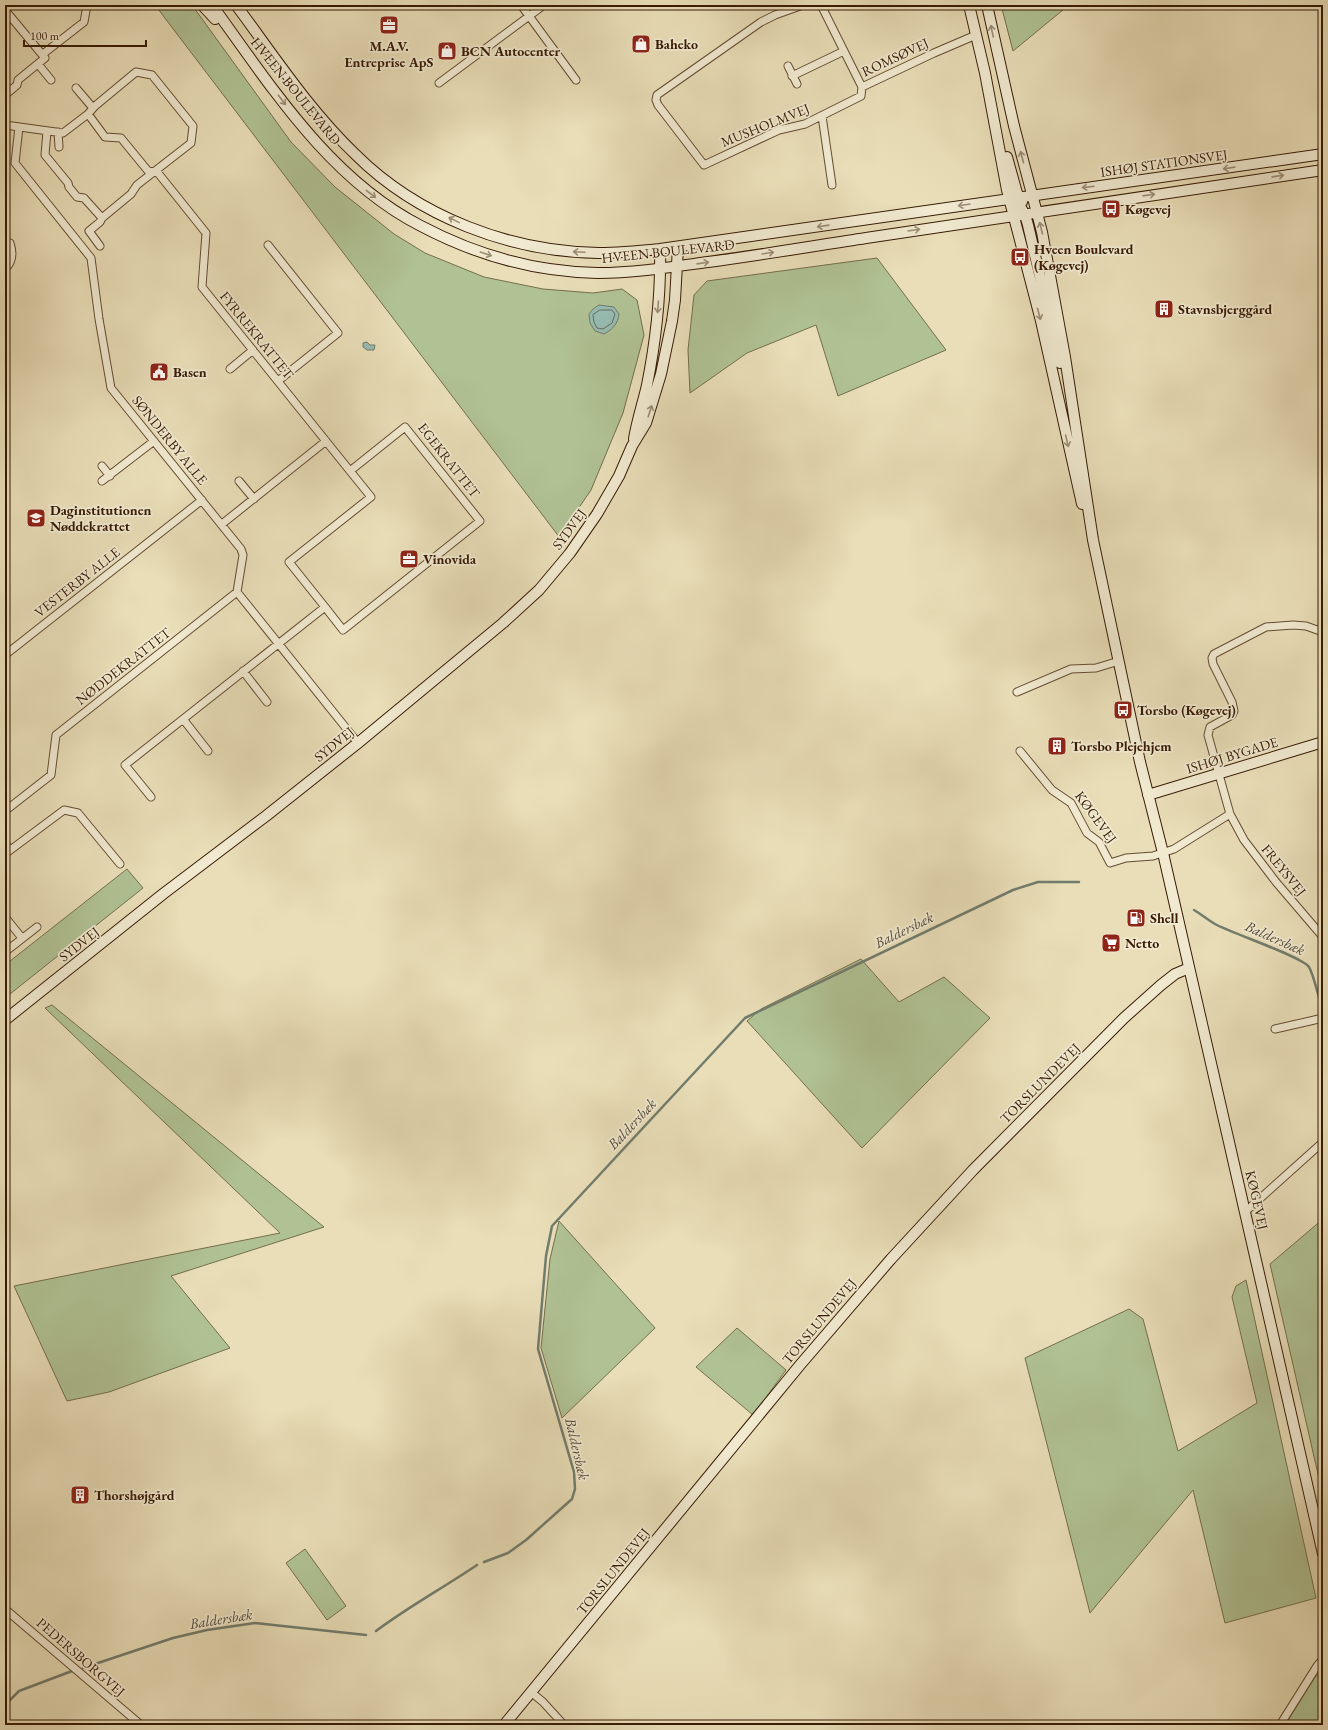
<svg xmlns="http://www.w3.org/2000/svg" width="1328" height="1730" viewBox="0 0 1328 1730" font-family="'EB Garamond',serif">
	<rect width="100%" height="100%" fill="#e9deb8"/>
	<filter id="stains"><feTurbulence type="fractalNoise" baseFrequency=".005" numOctaves="4"/><feColorMatrix values="0 0 0 0 .2 0 0 0 0 .09 0 0 0 0 .02 0 0 0 .5 -.17"/></filter>
	<radialGradient id="worn" r=".72"><stop offset=".6" stop-color="#630" stop-opacity="0"/><stop offset="1" stop-color="#630" stop-opacity=".3"/></radialGradient>
	<path fill="#b0c294" stroke="#746e4c" d="M155 5H192L291 142 335 187 394 234 425 253 484 277 543 289 593 293 622 289 637 300 644 335 623 413 591 490 565 528 560 538Z
		M1001 5H1069L1013 51Z
		M877 258 946 350 838 396 816 325 747 353 690 393 688 350 694 295 707 281Z
		M127 869 143 888 5 998V965Z
		M861 959 899 1002 944 977 990 1018 862 1148 747 1021 761 1009Z
		M52 1005 324 1227 171 1276 230 1348 109 1392 67 1401 14 1286 280 1233 45 1008Z
		M1323 1219V1496L1270 1264Z
		M559 1221 655 1328 562 1418 541 1348 550 1259Z
		M1246 1280 1316 1598 1225 1623 1193 1490 1090 1613 1025 1358 1129 1309 1143 1319 1178 1451 1257 1403 1232 1297 1236 1286Z
		M737 1328 786 1370 753 1415 696 1367Z
		M305 1549 346 1606 327 1620 286 1563Z
		M1323 1671V1725H1285L1315 1677Z"/>
	<path fill="#97bcb3" stroke="#717c6d" d="M599 305 614 307 619 314C618 324 612 330 604 334L595 331 590 323 589 314 593 309Z
		M367 342 370 345H375L374 350H367L363 347V343Z"/>
	<g fill="none" stroke-linecap="round" stroke-linejoin="round">
		<path stroke="#676c5c" stroke-width="1" d="M600 310H612L615 314 612 323 603 329 597 328 594 322 593 315Z"/>
		<path stroke="#717c6d" stroke-width="2.5" d="M1194 910C1201 914 1208 920 1215 924 1231 933 1303 957 1309 967 1315 978 1317 995 1323 1008
			M484 1562 508 1553 526 1540 572 1499 575 1489 574 1472 538 1349 546 1256 552 1226 745 1018 1013 890 1038 882H1079
			M376 1631C408 1607 443 1588 477 1565
			M83 1668 173 1638 207 1630 255 1623 366 1635
			M5 1705 19 1691 72 1671"/>
		<defs>
			<path id="street" d="M521 5 576 80
				M803 5 775 15 761 22 657 95 656 100 658 105 704 165 779 130 805 124 861 96 862 87
				M821 5 862 87 934 53 976 35
				M5 10 45 58 18 80 17 85 5 95
				M43 54 84 22 87 5
				M38 64 51 80
				M788 66 797 84
				M792 76 844 51
				M439 83 544 5
				M76 88 93 108
				M822 116 832 185
				M5 125 63 133 88 114 105 137 121 138 148 171 158 173 206 233 202 287 350 471
				M19 127 15 163 91 258 99 319 111 388 241 549 243 555 237 592 358 743
				M47 131 45 155 68 183 69 187 77 197 84 198 102 218 131 194 137 185 191 143 193 126 152 75 136 72 95 106 88 114
				M58 132 59 147
				M268 245 338 333 278 381
				M100 246 89 231 100 222 102 218
				M5 269C14 261 13 252 10 243
				M230 369 253 350
				M102 466 110 476
				M102 481 154 441
				M239 481 254 499
				M222 524 326 441
				M1323 632 1306 626 1293 625 1266 627 1214 654 1212 658 1213 664 1232 702 1234 711 1232 715 1210 727 1208 735 1230 814 1244 840 1276 882 1323 937
				M5 655 202 500
				M243 671 267 702
				M1017 692 1071 669 1096 668 1119 661
				M183 719 208 751
				M1020 751 1052 790 1071 803 1087 833 1099 842 1110 863 1126 858 1153 856 1174 849 1230 814
				M151 797 125 765 325 607 343 630 480 521 405 427 350 471 371 497 289 562 325 607
				M5 811 51 775 56 735 237 592
				M5 843 10 850
				M5 854 64 810 78 813 120 864
				M5 917 22 938
				M5 952 37 927
				M1275 1029 1323 1018
				M1245 1212 1323 1142
				M5 1609 141 1725
				M531 1692 543 1702 564 1725
				M1280 1725 1317 1666 1323 1659"/>
			<path id="secondary" d="M202 5 215 19
				M212 5C271 86 329 179 421 226 476 255 536 272 598 273 635 273 672 267 708 262 761 255 814 246 866 238 1019 215 1171 192 1323 170
				M236 5C274 56 309 110 355 154 418 217 511 252 599 253 619 253 640 251 660 249L1323 154
				M969 5 985 73 1007 190 1041 321 1082 504
				M987 5 1014 126 1042 232 1065 357 1093 540 1140 762 1163 853 1323 1554
				M1007 157 1017 193 1022 202
				M1009 198C1021 203 1025 214 1028 225L1060 363
				M634 439C637 420 643 403 647 385 656 340 661 294 660 249
				M1148 795 1323 742
				M5 1020 163 894 266 816 358 743 503 623 539 590 570 553 597 514 619 476 632 446 646 423 661 374 672 321 675 300 678 247
				M504 1725 800 1365 891 1259 973 1170 1124 1018 1161 985 1175 974 1189 968"/>
		</defs>
		<use href="#street" stroke="#644c32" stroke-width="9"/>
		<use href="#secondary" stroke="#371b05" stroke-width="12"/>
		<use href="#street" stroke="#f1ead1" stroke-width="7"/>
		<use href="#secondary" stroke="#f1ead1" stroke-width="10"/>
	</g>
	<defs><path id="oneway-shaft" d="M-6 0H5M1.5-3L5.5 0L1.5 3" fill="none" stroke-width="1.6" stroke-linecap="round" stroke-linejoin="round"/></defs>
	<g stroke="#9d8d75">
		<use href="#oneway-shaft" transform="translate(992 31) rotate(-102)"/>
		<use href="#oneway-shaft" transform="translate(282 100) rotate(53)"/>
		<use href="#oneway-shaft" transform="translate(1022 157) rotate(-105)"/>
		<use href="#oneway-shaft" transform="translate(1229 168) rotate(172)"/>
		<use href="#oneway-shaft" transform="translate(1278 176) rotate(-8)"/>
		<use href="#oneway-shaft" transform="translate(1088 187) rotate(173)"/>
		<use href="#oneway-shaft" transform="translate(371 194) rotate(37)"/>
		<use href="#oneway-shaft" transform="translate(1149 195) rotate(-8)"/>
		<use href="#oneway-shaft" transform="translate(964 205) rotate(171)"/>
		<use href="#oneway-shaft" transform="translate(454 220) rotate(-154)"/>
		<use href="#oneway-shaft" transform="translate(823 226) rotate(172)"/>
		<use href="#oneway-shaft" transform="translate(1041 228) rotate(-104)"/>
		<use href="#oneway-shaft" transform="translate(914 230) rotate(-9)"/>
		<use href="#oneway-shaft" transform="translate(579 252) rotate(-177)"/>
		<use href="#oneway-shaft" transform="translate(768 253) rotate(-9)"/>
		<use href="#oneway-shaft" transform="translate(486 254) rotate(19)"/>
		<use href="#oneway-shaft" transform="translate(703 263) rotate(-8)"/>
		<use href="#oneway-shaft" transform="translate(658 307) rotate(94)"/>
		<use href="#oneway-shaft" transform="translate(1039 314) rotate(75)"/>
		<use href="#oneway-shaft" transform="translate(650 411) rotate(-72)"/>
		<use href="#oneway-shaft" transform="translate(1067 441) rotate(77)"/>
	</g>
	<defs>
		<symbol id="office-square" viewBox="-11 -11 22 22"><rect x="-9" y="-9" width="18" height="18" rx="4" fill="#8f2418" stroke="#f1ead1"/><path d="M-6-3h4V-5.5h4V-3h4V5H-6ZM-1-4.5V-3h2v-1.5ZM-6 0V1H6V0Z" fill="#fff"/></symbol>
		<symbol id="shop-square" viewBox="-11 -11 22 22"><rect x="-9" y="-9" width="18" height="18" rx="4" fill="#8f2418" stroke="#f1ead1"/><path d="M-5-2.5h2.3a2.7 3.5 0 0 1 5.4 0H5L5.5 6h-11ZM-1.5-2.5h3a1.5 2.3 0 0 0-3 0Z" fill="#fff"/></symbol>
		<symbol id="bus-square" viewBox="-11 -11 22 22"><rect x="-9" y="-9" width="18" height="18" rx="4" fill="#8f2418" stroke="#f1ead1"/><path d="M-5-6H5V4H4V6H2V4H-2V6H-4V4H-5ZM-3.5-4V0h7V-4ZM-3.5 1.2v1.5H-2V1.2ZM2 1.2v1.5H3.5V1.2Z" fill="#fff"/></symbol>
		<symbol id="building-square" viewBox="-11 -11 22 22"><rect x="-9" y="-9" width="18" height="18" rx="4" fill="#8f2418" stroke="#f1ead1"/><path d="M-4-6H4V6H1V3H-1V6H-4ZM-2.5-4.3h1.7v1.8h-1.7ZM.8-4.3h1.7v1.8H.8ZM-2.5-1h1.7V.8h-1.7ZM.8-1h1.7V.8H.8Z" fill="#fff"/></symbol>
		<symbol id="civic-square" viewBox="-11 -11 22 22"><rect x="-9" y="-9" width="18" height="18" rx="4" fill="#8f2418" stroke="#f1ead1"/><path d="M-.6-6.5H3V-4.5H.6V-3L4-1V1h2V6H-6V1h2V-1L-.6-3ZM-1.2 2.5V6h2.4V2.5Z" fill="#fff"/></symbol>
		<symbol id="school-square" viewBox="-11 -11 22 22"><rect x="-9" y="-9" width="18" height="18" rx="4" fill="#8f2418" stroke="#f1ead1"/><path d="M0-5L7-2L0 1L-7-2ZM-4 1L0 2.5L4 1V4Q0 6-4 4Z" fill="#fff"/></symbol>
		<symbol id="fuel-square" viewBox="-11 -11 22 22"><rect x="-9" y="-9" width="18" height="18" rx="4" fill="#8f2418" stroke="#f1ead1"/><path d="M-5.5-6h7V0h2V4h1.3V-2.5L3-4.5l.8-.8L6-3V5H2.5V1h-1V6h-7ZM-4.2-4.7v3.2H.2V-4.7Z" fill="#fff"/></symbol>
		<symbol id="supermarket-square" viewBox="-11 -11 22 22"><rect x="-9" y="-9" width="18" height="18" rx="4" fill="#8f2418" stroke="#f1ead1"/><path d="M-6-5.5h2.5l.6 2H6L4.5 2H-2.5L-4.4-4H-6ZM-1.5 3.2a1.3 1.3 0 1 0 .1 0ZM3 3.2a1.3 1.3 0 1 0 .1 0Z" fill="#fff"/></symbol>
	</defs>
	<g fill-rule="evenodd">
		<use href="#office-square" x="378" y="14" width="22" height="22"/>
		<use href="#shop-square" x="630" y="33" width="22" height="22"/>
		<use href="#shop-square" x="436" y="40" width="22" height="22"/>
		<use href="#bus-square" x="1100" y="198" width="22" height="22"/>
		<use href="#bus-square" x="1009" y="246" width="22" height="22"/>
		<use href="#building-square" x="1153" y="298" width="22" height="22"/>
		<use href="#civic-square" x="148" y="361" width="22" height="22"/>
		<use href="#school-square" x="25" y="507" width="22" height="22"/>
		<use href="#office-square" x="398" y="548" width="22" height="22"/>
		<use href="#bus-square" x="1112" y="699" width="22" height="22"/>
		<use href="#building-square" x="1046" y="735" width="22" height="22"/>
		<use href="#fuel-square" x="1125" y="907" width="22" height="22"/>
		<use href="#supermarket-square" x="1100" y="932" width="22" height="22"/>
		<use href="#building-square" x="69" y="1484" width="22" height="22"/>
	</g>
	<g text-anchor="middle" stroke-width="3.5" stroke-linejoin="round" paint-order="stroke">
		<g font-size="14" font-weight="bold" fill="#371b05" stroke="#f1ead1" text-anchor="start">
			<text x="655" y="49">Baheko</text>
			<text x="389" y="51" text-anchor="middle">M.A.V.<tspan x="389" dy="16">Entreprise ApS</tspan></text>
			<text x="461" y="56">BCN Autocenter</text>
			<text x="1125" y="214">Køgevej</text>
			<text x="1034" y="254">Hveen Boulevard<tspan x="1034" dy="16">(Køgevej)</tspan></text>
			<text x="1178" y="314">Stavnsbjerggård</text>
			<text x="173" y="377">Basen</text>
			<text x="50" y="515">Daginstitutionen<tspan x="50" dy="16">Nøddekrattet</tspan></text>
			<text x="423" y="564">Vinovida</text>
			<text x="1137" y="715">Torsbo (Køgevej)</text>
			<text x="1071" y="751">Torsbo Plejehjem</text>
			<text x="1150" y="923">Shell</text>
			<text x="1125" y="948">Netto</text>
			<text x="94" y="1500">Thorshøjgård</text>
		</g>
		<g font-size="14" fill="#371b05" stroke="#f1ead1">
			<text transform="translate(895 57) rotate(-25)" y="5">ROMSØVEJ</text>
			<text transform="translate(296 91) rotate(51)" y="5">HVEEN BOULEVARD</text>
			<text transform="translate(765 125) rotate(-22)" y="5">MUSHOLMVEJ</text>
			<text transform="translate(1164 163) rotate(-8)" y="5">ISHØJ STATIONSVEJ</text>
			<text transform="translate(668 251) rotate(-6)" y="5">HVEEN BOULEVARD</text>
			<text transform="translate(257 335) rotate(51)" y="5">FYRREKRATTET</text>
			<text transform="translate(170 440) rotate(51)" y="5">SØNDERBY ALLE</text>
			<text transform="translate(449 460) rotate(52)" y="5">EGEKRATTET</text>
			<text transform="translate(569 529) rotate(-54)" y="5">SYDVEJ</text>
			<text transform="translate(77 582) rotate(-38)" y="5">VESTERBY ALLE</text>
			<text transform="translate(123 666) rotate(-38)" y="5">NØDDEKRATTET</text>
			<text transform="translate(334 744) rotate(-39)" y="5">SYDVEJ</text>
			<text transform="translate(1232 755) rotate(-17)" y="5">ISHØJ BYGADE</text>
			<text transform="translate(1096 817) rotate(54)" y="5">KØGEVEJ</text>
			<text transform="translate(1284 870) rotate(51)" y="5">FREYSVEJ</text>
			<text transform="translate(79 944) rotate(-38)" y="5">SYDVEJ</text>
			<text transform="translate(1040 1083) rotate(-45)" y="5">TORSLUNDEVEJ</text>
			<text transform="translate(1257 1200) rotate(77)" y="5">KØGEVEJ</text>
			<text transform="translate(819 1321) rotate(-50)" y="5">TORSLUNDEVEJ</text>
			<text transform="translate(613 1571) rotate(-51)" y="5">TORSLUNDEVEJ</text>
			<text transform="translate(81 1657) rotate(41)" y="5">PEDERSBORGVEJ</text>
		</g>
		<g font-size="15" font-style="italic" fill="#544b39" stroke="#f1ead1">
			<text transform="translate(904 930) rotate(-26)" y="5">Baldersbæk</text>
			<text transform="translate(1275 938) rotate(24)" y="5">Baldersbæk</text>
			<text transform="translate(632 1124) rotate(-47)" y="5">Baldersbæk</text>
			<text transform="translate(577 1449) rotate(77)" y="5">Baldersbæk</text>
			<text transform="translate(221 1619) rotate(-9)" y="5">Baldersbæk</text>
		</g>
	</g>
	<rect width="1328" height="1730" fill="none" stroke="#e9deb8" stroke-width="20"/>
	<rect x="6" y="6" width="1316" height="1718" fill="none" stroke="#371b05" stroke-width="2"/>
	<rect x="10" y="10" width="1308" height="1710" fill="none" stroke="#371b05"/>
	<path d="M24 40v6h122v-6" fill="none" stroke="#371b05" stroke-width="2"/>
	<text x="30" y="40" font-size="12" fill="#371b05" stroke="#f1ead1" stroke-width="3" paint-order="stroke">100 m</text>
	<rect width="100%" height="100%" filter="url(#stains)"/>
	<rect width="100%" height="100%" fill="url(#worn)"/>
</svg>
